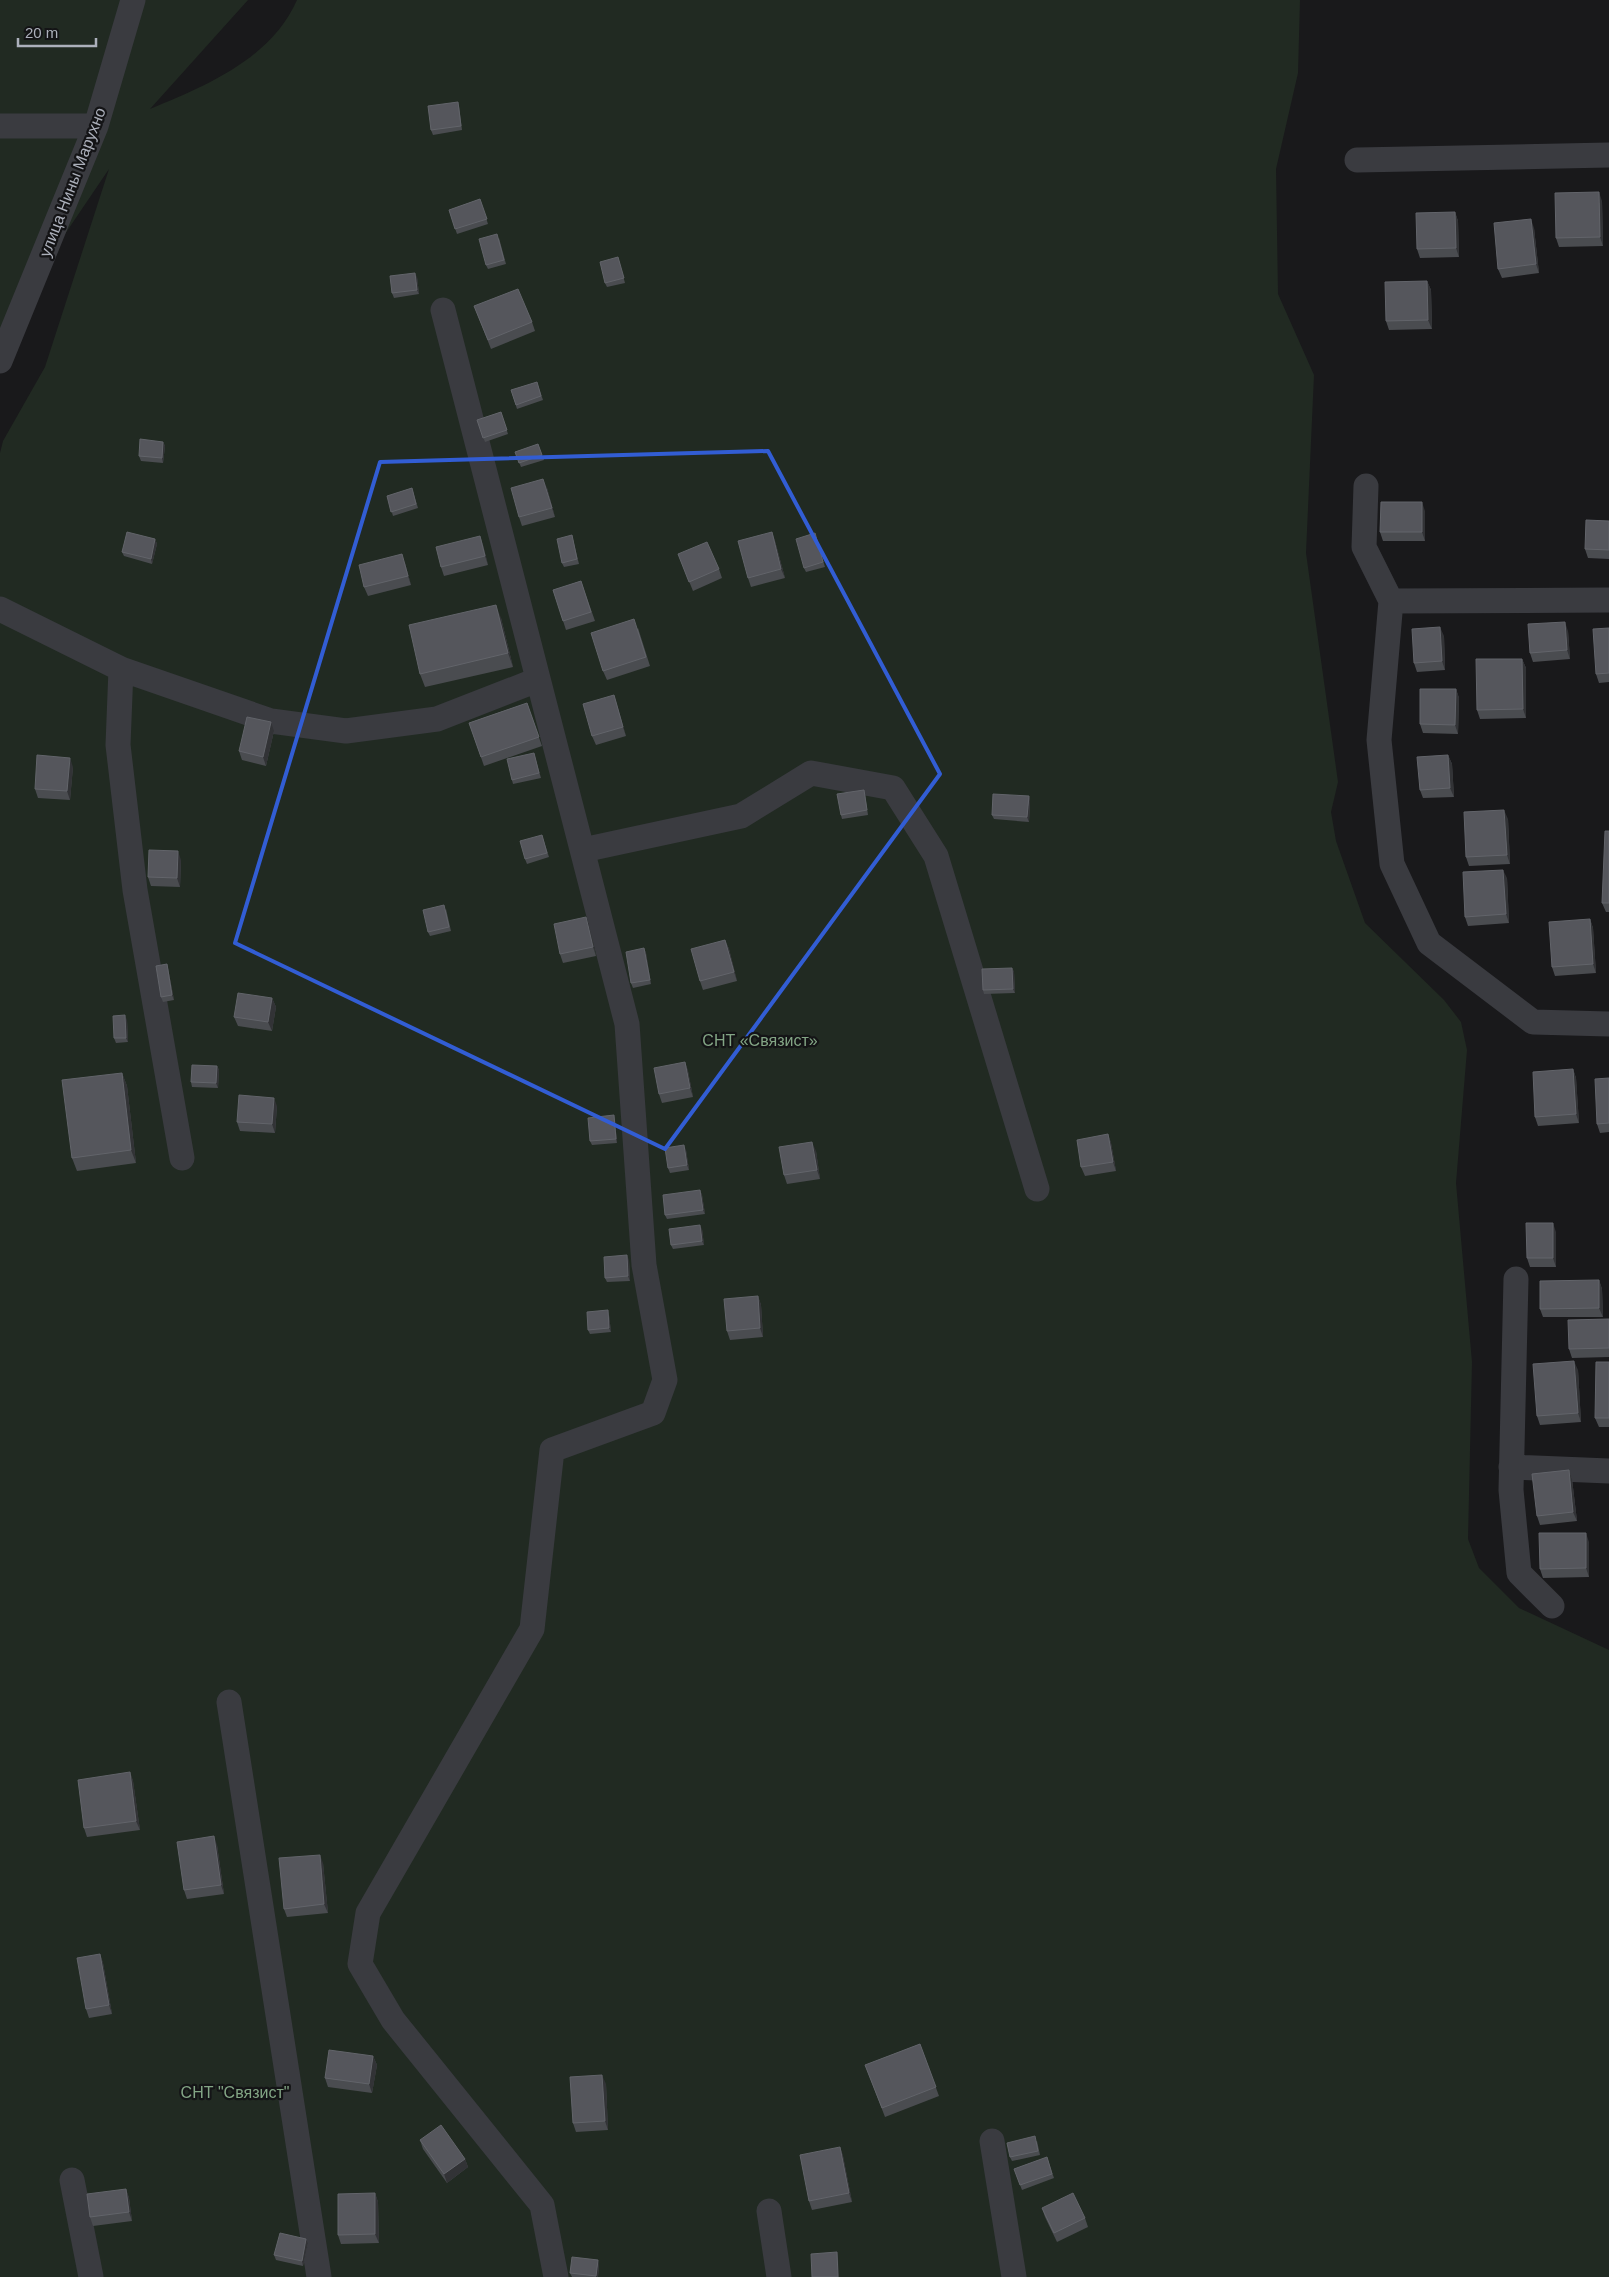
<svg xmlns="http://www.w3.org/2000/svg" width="1609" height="2277" viewBox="0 0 1609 2277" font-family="Arial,sans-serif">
	<rect width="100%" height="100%" fill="#19191b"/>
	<path fill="#212a22" d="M0 0H248L150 109C206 86 271 59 297 0H1300L1298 73 1276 169 1278 294 1314 375 1306 553 1338 782 1331 812 1336 841 1365 923 1444 1000 1461 1022 1467 1050 1456 1183 1472 1362 1468 1539 1479 1568 1519 1608 1609 1650V2277H0V453L3 441 45 367 109 169 0 330Z"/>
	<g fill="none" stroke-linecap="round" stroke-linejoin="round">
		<path stroke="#3a3b40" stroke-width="25" d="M0 126H96
			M1357 160 1609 155
			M443 310 627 1024 644 1265 665 1380 653 1413 552 1450 532 1629 368 1913 360 1964 393 2020 542 2205 556 2277
			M0 361 96 126 133 0
			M1366 486 1364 547 1391 601 1379 740 1392 864 1429 943 1533 1022 1609 1024
			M1391 601 1609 600
			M0 609 121 669 271 721 346 731 437 719 537 680
			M121 669 118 745 135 890 182 1158
			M583 850 741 816 811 773 893 788 936 856 1037 1189
			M1516 1279 1511 1490 1519 1573 1552 1606
			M1511 1467 1609 1471
			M229 1702 319 2277
			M992 2141 1014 2277
			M72 2180 91 2277
			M769 2211 779 2277"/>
	</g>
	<path fill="#4a4c50" d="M459 106 462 130 433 135 431 130Z
		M480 199 488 224 457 234 449 210Z
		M1602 201 1603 246 1559 247 1556 238Z
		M1455 212 1458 221 1459 257 1420 258 1417 249Z
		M1534 228 1539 273 1502 278 1498 269Z
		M499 238 506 264 488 269 486 265Z
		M618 257 625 283 607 287 605 283Z
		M417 277 419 294 394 298 392 293Z
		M1427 281 1431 290 1432 329 1389 330 1386 321Z
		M474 306 532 322 535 331 491 349Z
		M537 382 543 400 517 409 511 390Z
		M501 412 508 434 485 442 477 420Z
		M163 442 165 446 163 463 141 461 139 456Z
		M538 444 544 460 521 467 515 452Z
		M412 488 418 508 393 516 387 496Z
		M547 488 555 517 522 526 519 517Z
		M1425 511V541H1383L1380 532Z
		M1609 521V559L1588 558 1585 549Z
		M772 532 775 541 785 578 751 587 748 578Z
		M815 533 825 567 806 572 804 568Z
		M572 535 579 564 564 567 562 563Z
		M480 536 483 545 488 565 444 576 441 567Z
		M155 539 157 544 152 564 124 556 122 552Z
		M678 554 719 569 722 578 693 591Z
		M405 563 411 585 368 596 364 587Z
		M581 581 595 621 566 630 553 590Z
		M501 618 513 667 425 687 420 674Z
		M638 628 650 666 607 680 603 671Z
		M1609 628V682L1599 683 1596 674Z
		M1568 631 1570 659 1533 662 1530 653Z
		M1444 636 1445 670 1417 672 1414 663Z
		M1522 659 1526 668V718L1480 719 1477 710Z
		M1456 689 1459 698 1458 734 1423 733 1420 724Z
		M614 695 626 736 596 745 592 736Z
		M527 703 542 746 484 766 469 723Z
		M274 731 266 766 242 760 239 751Z
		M534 753 541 778 513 784 512 780Z
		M1448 755 1452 764 1454 797 1423 798 1420 790Z
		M73 767 70 800 38 798 35 789Z
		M865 794 868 815 842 819 841 815Z
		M1029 796 1030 801 1029 822 994 819 992 815Z
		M1508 819 1510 864 1469 866 1466 857Z
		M1609 831V912H1606L1602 903Z
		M542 835 549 857 527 864 525 859Z
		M181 860 180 887 151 886 148 877Z
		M1507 878 1509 923 1468 926 1465 917Z
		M446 909 451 931 430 936 428 932Z
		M1590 919 1593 928 1596 973 1555 976 1552 967Z
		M589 925 596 956 563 963 560 954Z
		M725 940 729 949 737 981 703 990 700 981Z
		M644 948 646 953 651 984 633 988 631 983Z
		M167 964 168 968 174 1000 163 1002 161 997Z
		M1012 968 1014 972 1015 993 984 994 983 990Z
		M272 998 276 1007 272 1031 238 1026 234 1017Z
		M127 1020 128 1042 116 1043 114 1038Z
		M685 1062 688 1071 693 1097 662 1103 659 1094Z
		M217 1066 219 1070 218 1088 192 1087 191 1082Z
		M1573 1069 1576 1078 1579 1123 1538 1126 1535 1117Z
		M122 1073 127 1086 136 1163 77 1171 72 1158Z
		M1609 1078V1132L1600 1133 1597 1124Z
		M277 1106 275 1133 240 1131 237 1122Z
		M615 1120 617 1143 592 1145 590 1141Z
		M1108 1134 1111 1143 1116 1171 1085 1176 1081 1167Z
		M686 1150 689 1170 670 1173 668 1168Z
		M816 1151 820 1179 787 1184 784 1175Z
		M700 1190 702 1195 705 1214 667 1219 665 1215Z
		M702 1229 704 1245 673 1249 671 1245Z
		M1556 1232V1267H1530L1527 1258Z
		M629 1260 630 1281 607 1282 605 1278Z
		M1599 1280 1602 1289 1603 1317H1543L1540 1309Z
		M758 1296 761 1305 763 1337 730 1340 727 1331Z
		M609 1315 611 1332 590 1334 588 1330Z
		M1609 1319V1357L1572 1358 1569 1349Z
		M1609 1362V1427H1599L1595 1418Z
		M1578 1370 1581 1422 1540 1425 1537 1416Z
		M1569 1470 1572 1479 1577 1521 1540 1525 1537 1516Z
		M1589 1542V1577L1543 1578 1540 1569Z
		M130 1772 133 1781 140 1830 87 1837 84 1828Z
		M217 1845 224 1894 187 1899 184 1890Z
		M323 1863 328 1913 287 1917 284 1909Z
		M100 1954 103 1963 112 2014 89 2018 86 2009Z
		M920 2044 939 2096 885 2117 865 2065Z
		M373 2056 377 2065 372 2093 328 2087 325 2078Z
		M606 2084 608 2130 576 2132 573 2123Z
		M420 2140 465 2159 468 2167 447 2183 423 2149Z
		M1037 2141 1040 2155 1012 2161 1010 2157Z
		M840 2147 843 2156 852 2202 812 2210 809 2201Z
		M1047 2157 1054 2178 1022 2190 1014 2169Z
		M126 2189 129 2198 132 2221 93 2226 90 2217Z
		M375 2193 378 2202 379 2243 341 2244 338 2235Z
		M1042 2208 1085 2218 1088 2227 1057 2242 1045 2217Z
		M306 2239 308 2243 303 2266 276 2260 274 2255Z
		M599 2264 598 2277H572L570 2273Z"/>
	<path fill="#323336" d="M1599 192 1602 201 1603 246 1600 237Z
		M1455 212 1458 221 1459 257 1456 248Z
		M1531 219 1534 228 1539 273 1536 264Z
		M415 273 417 277 419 294 417 290Z
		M1427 281 1431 290 1432 329 1428 320Z
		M163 442 165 446 163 463 162 458Z
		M543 479 547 488 555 517 552 508Z
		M1422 502 1425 511V541L1422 532Z
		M772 532 775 541 785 578 781 569Z
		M480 536 483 545 488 565 485 556Z
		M155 539 157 544 152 564 151 559Z
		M402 554 405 563 411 585 408 576Z
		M496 605 501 618 513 667 508 653Z
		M1565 622 1568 631 1570 659 1567 650Z
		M1440 627 1444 636 1445 670 1442 661Z
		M1522 659 1526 668V718L1523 709Z
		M1456 689 1459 698 1458 734 1455 725Z
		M614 695 617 704 626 736 623 727Z
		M271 722 274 731 266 766 263 757Z
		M1448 755 1452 764 1454 797 1450 788Z
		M70 758 73 767 70 800 67 791Z
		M1029 796 1030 801 1029 822 1027 817Z
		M1504 810 1508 819 1510 864 1507 855Z
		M178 851 181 860 180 887 177 878Z
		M1503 870 1507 878 1509 923 1506 914Z
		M586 917 589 925 596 956 593 947Z
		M1590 919 1593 928 1596 973 1593 964Z
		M725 940 729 949 737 981 734 972Z
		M644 948 646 953 651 984 650 980Z
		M167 964 168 968 174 1000 172 995Z
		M1012 968 1014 972 1015 993 1013 989Z
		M272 998 276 1007 272 1031 268 1022Z
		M125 1015 127 1020 128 1042 126 1038Z
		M685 1062 688 1071 693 1097 690 1088Z
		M217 1066 219 1070 218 1088 216 1083Z
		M1573 1069 1576 1078 1579 1123 1576 1114Z
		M122 1073 127 1086 136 1163 131 1150Z
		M274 1098 277 1106 275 1133 272 1124Z
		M614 1115 615 1120 617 1143 616 1139Z
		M1108 1134 1111 1143 1116 1171 1113 1162Z
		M812 1142 816 1151 820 1179 817 1170Z
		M684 1145 686 1150 689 1170 687 1165Z
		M700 1190 702 1195 705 1214 703 1210Z
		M1553 1223 1556 1232V1267L1553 1258Z
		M700 1225 702 1229 704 1245 702 1241Z
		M627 1255 629 1260 630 1281 628 1276Z
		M1599 1280 1602 1289 1603 1317 1599 1308Z
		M758 1296 761 1305 763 1337 760 1328Z
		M608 1310 609 1315 611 1332 609 1328Z
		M1574 1361 1578 1370 1581 1422 1578 1413Z
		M1569 1470 1572 1479 1577 1521 1573 1512Z
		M1586 1533 1589 1542V1577L1586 1568Z
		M130 1772 133 1781 140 1830 136 1821Z
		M214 1836 217 1845 224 1894 221 1885Z
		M320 1855 323 1863 328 1913 324 1904Z
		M100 1954 103 1963 112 2014 109 2005Z
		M373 2056 377 2065 372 2093 369 2084Z
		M602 2075 606 2084 608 2130 605 2121Z
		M840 2147 843 2156 852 2202 849 2193Z
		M465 2159 468 2167 447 2183 444 2174Z
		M126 2189 129 2198 132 2221 129 2212Z
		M375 2193 378 2202 379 2243 375 2234Z
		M306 2239 308 2243 303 2266 302 2261Z
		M837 2252 838 2257 839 2277H838Z
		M598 2260 599 2264 598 2277H596Z"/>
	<path fill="#55565c" stroke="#62646a" d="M458 102 461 126 431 130 428 106Z
		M1599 192 1600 237 1556 238 1555 193Z
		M480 199 487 219 455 229 449 210Z
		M1455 212 1456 248 1417 249 1416 213Z
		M1531 219 1536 264 1498 269 1494 223Z
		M497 234 504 260 486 265 479 239Z
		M618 257 624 278 605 283 600 262Z
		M415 273 417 290 392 293 390 276Z
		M1427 281 1428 320 1386 321 1385 282Z
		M518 289 532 322 488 340 474 306Z
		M537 382 541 396 516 405 511 390Z
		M501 412 507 430 483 438 477 420Z
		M140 439 163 442 162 458 139 456Z
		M538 444 542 455 519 463 515 452Z
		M543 479 552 508 519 517 511 488Z
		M412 488 416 504 391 512 387 496Z
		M1381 502H1422V532H1380Z
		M1586 520 1609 521V550L1585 549Z
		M127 532 155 539 151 559 122 552Z
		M772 532 781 569 748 578 738 541Z
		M815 533 823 562 804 568 796 539Z
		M572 535 577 559 562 563 557 539Z
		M480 536 485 556 441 567 436 547Z
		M707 542 719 569 689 582 678 554Z
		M402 554 408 576 364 587 359 565Z
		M581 581 591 612 563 621 553 590Z
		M496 605 508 653 420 674 409 625Z
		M634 619 646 657 603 671 591 633Z
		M1565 622 1567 650 1530 653 1528 624Z
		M1440 627 1442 661 1414 663 1412 629Z
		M1609 628V673L1596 674 1593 629Z
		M1476 659H1522L1523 709 1477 710Z
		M1420 689H1456L1455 725 1420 724Z
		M614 695 623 727 592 736 583 704Z
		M527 703 539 737 481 757 469 723Z
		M247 717 271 722 263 757 239 751Z
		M534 753 539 773 512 780 507 759Z
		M37 755 70 758 67 791 35 789Z
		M1448 755 1450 788 1420 790 1417 757Z
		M864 790 867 810 841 815 837 794Z
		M993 794 1029 796 1027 817 992 815Z
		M1504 810 1507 855 1466 857 1464 812Z
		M1605 831H1609V903H1602Z
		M542 835 547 853 525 859 520 841Z
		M149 850 178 851 177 878 148 877Z
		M1503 870 1506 914 1465 917 1463 872Z
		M444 905 449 927 428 932 423 910Z
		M586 917 593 947 560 954 554 924Z
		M1590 919 1593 964 1552 967 1549 922Z
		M725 940 734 972 700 981 691 949Z
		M644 948 650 980 631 983 626 952Z
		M167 964 172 995 161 997 156 966Z
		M1012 968 1013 989 983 990 982 969Z
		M238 993 272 998 268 1022 234 1017Z
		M125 1015 126 1038H114L113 1016Z
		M685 1062 690 1088 659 1094 654 1068Z
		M192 1065 217 1066 216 1083 191 1082Z
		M1573 1069 1576 1114 1535 1117 1533 1072Z
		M122 1073 131 1150 72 1158 62 1080Z
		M1609 1078V1123L1597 1124 1595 1079Z
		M239 1095 274 1098 272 1124 237 1122Z
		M614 1115 616 1139 590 1141 588 1118Z
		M1108 1134 1113 1162 1081 1167 1077 1140Z
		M812 1142 817 1170 784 1175 779 1147Z
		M684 1145 687 1165 668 1168 665 1148Z
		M700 1190 703 1210 665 1215 663 1195Z
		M1526 1223H1553V1258H1527Z
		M700 1225 702 1241 671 1245 669 1229Z
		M627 1255 628 1276 605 1278 604 1257Z
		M1599 1280V1308L1540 1309V1281Z
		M758 1296 760 1328 727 1331 724 1299Z
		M608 1310 609 1328 588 1330 587 1312Z
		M1609 1319V1348L1569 1349 1568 1320Z
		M1574 1361 1578 1413 1537 1416 1533 1364Z
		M1596 1362H1609V1418H1595Z
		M1569 1470 1573 1512 1537 1516 1532 1474Z
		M1539 1533H1586V1568L1540 1569Z
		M130 1772 136 1821 84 1828 78 1780Z
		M214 1836 221 1885 184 1890 177 1842Z
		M320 1855 324 1904 284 1909 279 1858Z
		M100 1954 109 2005 86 2009 77 1958Z
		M920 2044 936 2087 882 2108 865 2065Z
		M329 2050 373 2056 369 2084 325 2078Z
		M602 2075 605 2121 573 2123 570 2077Z
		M441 2125 465 2159 444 2174 420 2140Z
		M1035 2136 1038 2151 1010 2157 1007 2143Z
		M840 2147 849 2193 809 2201 800 2155Z
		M1047 2157 1052 2174 1020 2185 1014 2169Z
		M126 2189 129 2212 90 2217 87 2194Z
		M375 2193V2234L338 2235V2194Z
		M1073 2193 1085 2218 1054 2233 1042 2208Z
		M280 2233 306 2239 302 2261 274 2255Z
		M837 2252 838 2277H812L811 2254Z
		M572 2257 598 2260 596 2276 570 2273Z"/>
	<path fill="none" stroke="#325dd4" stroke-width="4" stroke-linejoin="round" d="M768 451 940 774 665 1149 235 943 380 462Z"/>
	<g text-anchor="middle" stroke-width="4.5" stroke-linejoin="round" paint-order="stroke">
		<g font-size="16" fill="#acb0bb" stroke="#141416">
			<text transform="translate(72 182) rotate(-69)" y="6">улица Нины Марухно</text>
		</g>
		<g font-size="16" fill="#83a585" stroke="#141416">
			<text x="760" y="1046">СНТ «Связист»</text>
			<text x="235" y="2098">СНТ "Связист"</text>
		</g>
	</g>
	<path d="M18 38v8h78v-8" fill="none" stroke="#acb0bb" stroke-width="2.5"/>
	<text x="25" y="38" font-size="15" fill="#acb0bb" stroke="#141416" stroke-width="4" paint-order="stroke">20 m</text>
</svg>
